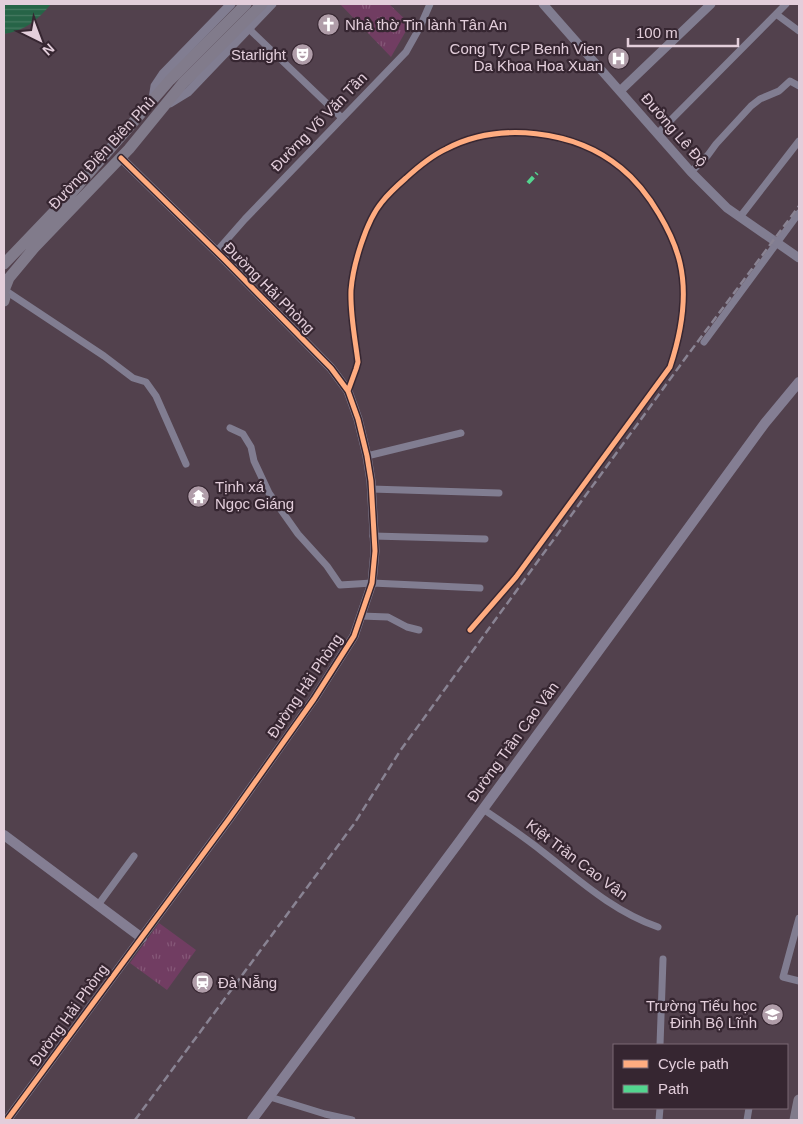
<svg xmlns="http://www.w3.org/2000/svg" width="803" height="1124" viewBox="0 0 803 1124" font-family="Arial,sans-serif">
	<defs>
		<pattern id="grass-tufts" width="24" height="20" patternUnits="userSpaceOnUse" patternTransform="scale(1.25)"><rect width="24" height="20" fill="#713d62"/><path d="M3 7l-1-3M5 7V3M7 7l1-3M15 17l-1-3M17 17v-4M19 17l1-3" fill="none" stroke="#855878"/></pattern>
		<pattern id="water-rules" width="6" height="5" patternUnits="userSpaceOnUse" patternTransform="scale(1.25)"><rect width="6" height="5" fill="#266447"/><path d="M0 2.5h6" fill="none" stroke="#457961"/></pattern>
	</defs>
	<rect width="100%" height="100%" fill="#52414d"/>
	<path fill="url(#grass-tufts)" d="M340 4H389L410 24 391 57Z
		M159 923 196 950 167 990 130 963Z"/>
	<path fill="url(#water-rules)" d="M4 4H51C38 20 24 31 4 34Z"/>
	<g fill="none" stroke-linecap="round" stroke-linejoin="round">
		<path stroke="#817d91" stroke-width="7" d="M776 14 799 31
			M248 28 342 118
			M658 133 786 4
			M691 172 708 155 716 144 751 106 760 99 779 91 790 81 799 86
			M740 217 799 141
			M216 252 245 219 406 52 420 27 430 4
			M6 291 104 356 133 378 146 382 156 396 186 464
			M704 342 799 213
			M348 391 356 369 358 362C355 338 350 314 351 290 353 265 366 221 382 202 389 193 398 185 406 178 418 167 431 156 446 149 499 121 575 130 621 168 637 181 649 197 659 214 668 229 676 246 680 263 688 298 681 334 670 367L516 577 470 630
			M230 428 243 434 251 447 254 461 269 493 298 534 327 566 340 585 372 583 480 588
			M367 456 461 433
			M371 489 499 493
			M373 536 485 539
			M361 616 388 617 407 627 419 630
			M483 809C503 823 523 836 543 852 579 880 614 912 658 927
			M98 905 134 856
			M799 918 783 977 799 981
			M660 1045 663 959
			M270 1097 325 1114 352 1120
			M659 1120 660 1108
			M747 1120 749 1108"/>
		<path stroke="#817d91" stroke-width="9" d="M543 4 691 172 727 208 799 258
			M621 90 711 4
			M153 99 155 86 163 74 231 4
			M170 103 188 92 272 4
			M7 1120 229 819 314 699 354 636 372 583 375 551 371 481 367 456 358 419 348 391 331 368 223 258 121 158"/>
		<path stroke="#847e93" stroke-width="10" d="M4 835 142 938
			M252 1120 459 842 765 423 799 382"/>
		<path stroke="#817b8b" stroke-width="11" d="M4 264 69 196 170 80 246 4
			M5 288 9 278 34 248 129 149 183 83 262 4
			M4 301 5 297
			M795 1120 799 1100"/>
		<path stroke="#898393" stroke-width="2.5" stroke-dasharray="8 4" stroke-linecap="butt" d="M135 1120 354 824 400 751 684 360 799 206"/>
		<path stroke="#53d58f" stroke-width="4" stroke-dasharray="8 4" stroke-linecap="butt" d="M528 183 537 173"/>
		<defs>
			<path id="cycleway" d="M348 391 356 369 358 362C355 338 350 314 351 290 353 265 366 221 382 202 389 193 398 185 406 178 418 167 431 156 446 149 499 121 575 130 621 168 637 181 649 197 659 214 668 229 676 246 680 263 688 298 681 334 670 367L516 577 470 630
				M7 1120 229 819 314 699 354 636 372 583 375 551 371 481 367 456 358 419 348 391 331 368 223 258 121 158"/>
		</defs>
		<use href="#cycleway" stroke="#362631" stroke-width="8"/>
		<use href="#cycleway" stroke="#ffac80" stroke-width="5"/>
	</g>
	<defs>
		<symbol id="church-disc" viewBox="-11 -11 22 22"><circle r="9.5" fill="#b09da9" stroke="#362631"/><path d="M-1.2-6h2.4v3.5h3.3v2.4h-3.3V6h-2.4V-.1h-3.3v-2.4h3.3Z" fill="#fff"/></symbol>
		<symbol id="theatre-disc" viewBox="-11 -11 22 22"><circle r="9.5" fill="#b09da9" stroke="#362631"/><path d="M-5-5.5Q0-4 5-5.5V0Q5 5 0 6Q-5 5-5 0ZM-3.3-2.5H-1v1.5H-3.3ZM1-2.5H3.3v1.5H1ZM-2.8 1Q0 5.5 2.8 1Z" fill="#fff"/></symbol>
		<symbol id="hospital-disc" viewBox="-11 -11 22 22"><circle r="9.5" fill="#b09da9" stroke="#362631"/><path d="M-5-5h3v3.5h4V-5h3V5h-3V1.5h-4V5h-3Z" fill="#fff"/></symbol>
		<symbol id="temple-disc" viewBox="-11 -11 22 22"><circle r="9.5" fill="#b09da9" stroke="#362631"/><path d="M0-6L5-2H3V0L6.5 2.5H4V6H1.5V3h-3V6H-4V2.5H-6.5L-3 0V-2H-5Z" fill="#fff"/></symbol>
		<symbol id="station-disc" viewBox="-11 -11 22 22"><circle r="9.5" fill="#b09da9" stroke="#362631"/><path d="M-3-6H3Q5-6 5-4V2Q5 4 3 4L4.5 6H3L1.5 4h-3L-3 6H-4.5L-3 4Q-5 4-5 2V-4Q-5-6-3-6ZM-3.5-4v3h7v-3ZM-3.5 1v1.5H-2V1ZM2 1v1.5H3.5V1Z" fill="#fff"/></symbol>
		<symbol id="school-disc" viewBox="-11 -11 22 22"><circle r="9.5" fill="#b09da9" stroke="#362631"/><path d="M0-5L7-2L0 1L-7-2ZM-4 1L0 2.5L4 1V4Q0 6-4 4Z" fill="#fff"/></symbol>
	</defs>
	<g fill-rule="evenodd">
		<use href="#church-disc" x="316" y="12" width="25" height="25"/>
		<use href="#theatre-disc" x="290" y="42" width="25" height="25"/>
		<use href="#hospital-disc" x="606" y="46" width="25" height="25"/>
		<use href="#temple-disc" x="186" y="484" width="25" height="25"/>
		<use href="#station-disc" x="190" y="970" width="25" height="25"/>
		<use href="#school-disc" x="760" y="1002" width="25" height="25"/>
	</g>
	<g text-anchor="middle" stroke-width="4.5" stroke-linejoin="round" paint-order="stroke">
		<g font-size="15" fill="#e3cedb" stroke="#362631" text-anchor="start">
			<text x="345" y="30">Nhà thờ Tin lành Tân An</text>
			<text x="603" y="54" text-anchor="end">Cong Ty CP Benh Vien<tspan x="603" dy="17">Da Khoa Hoa Xuan</tspan></text>
			<text x="286" y="60" text-anchor="end">Starlight</text>
			<text x="215" y="492">Tịnh xá<tspan x="215" dy="17">Ngọc Giáng</tspan></text>
			<text x="218" y="988">Đà Nẵng</text>
			<text x="757" y="1011" text-anchor="end">Trường Tiểu học<tspan x="757" dy="17">Đinh Bộ Lĩnh</tspan></text>
		</g>
		<g font-size="15" fill="#e3cedb" stroke="#362631">
			<text transform="translate(319 122) rotate(-46)" y="5">Đường Võ Văn Tần</text>
			<text transform="translate(674 130) rotate(49)" y="5">Đường Lê Độ</text>
			<text transform="translate(102 153) rotate(-47)" y="5">Đường Điện Biên Phủ</text>
			<text transform="translate(269 288) rotate(45)" y="5">Đường Hải Phòng</text>
			<text transform="translate(305 686) rotate(-56)" y="5">Đường Hải Phòng</text>
			<text transform="translate(513 742) rotate(-54)" y="5">Đường Trần Cao Vân</text>
			<text transform="translate(577 860) rotate(37)" y="5">Kiệt Trần Cao Vân</text>
			<text transform="translate(69 1015) rotate(-54)" y="5">Đường Hải Phòng</text>
		</g>
	</g>
	<rect width="803" height="1124" fill="none" stroke="#e3cedb" stroke-width="10"/>
	<rect x="613" y="1044" width="175" height="65" fill="#362631" stroke="#7b6975"/>
	<rect x="623" y="1060" width="25" height="8" fill="#ffac80" stroke="#7b6975"/>
	<text x="658" y="1069" font-size="15" fill="#e3cedb">Cycle path</text>
	<rect x="623" y="1085" width="25" height="8" fill="#53d58f" stroke="#7b6975"/>
	<text x="658" y="1094" font-size="15" fill="#e3cedb">Path</text>
	<g transform="translate(40 40) rotate(138)" stroke="#362631" stroke-width="4" paint-order="stroke">
	<path d="M0-4L9 19L0 12L-9 19Z" fill="#e3cedb"/>
	<text y="-8" font-size="14" font-weight="bold" text-anchor="middle" fill="#e3cedb">N</text>
	</g>
	<path d="M628 38v8h110v-8" fill="none" stroke="#e3cedb" stroke-width="2.5"/>
	<text x="636" y="38" font-size="15" fill="#e3cedb" stroke="#362631" stroke-width="4" paint-order="stroke">100 m</text>
</svg>
